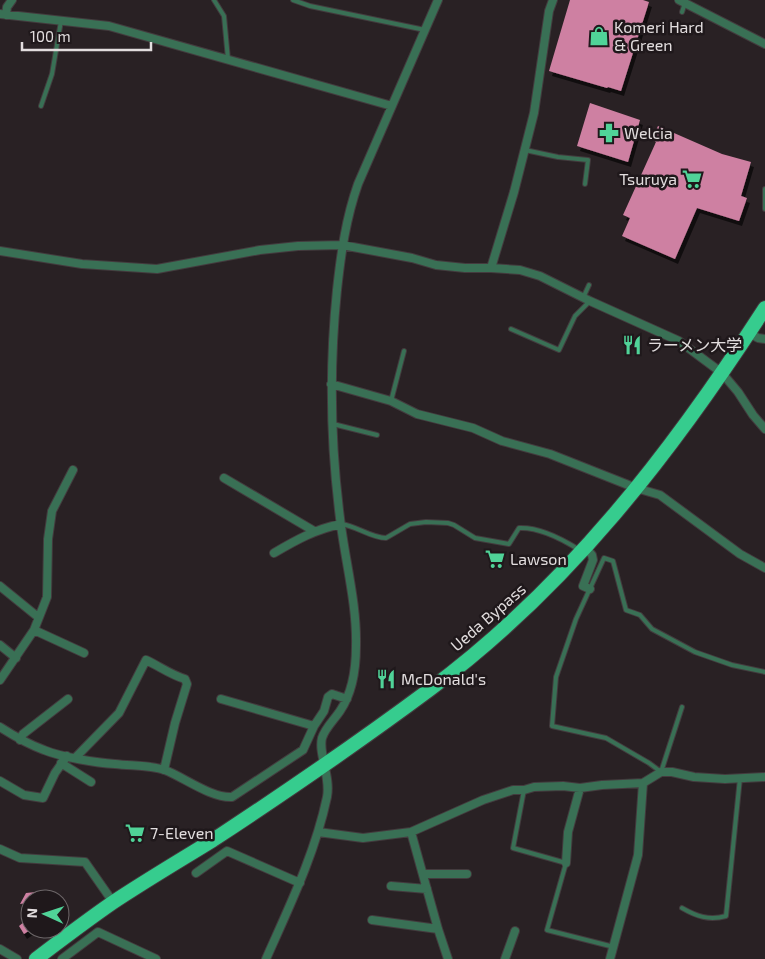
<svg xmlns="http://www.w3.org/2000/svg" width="765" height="959" viewBox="0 0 765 959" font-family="'Exo 2','Noto Sans JP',sans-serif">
	<defs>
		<filter id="shadow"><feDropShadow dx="3" dy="5" stdDeviation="0" flood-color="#0009"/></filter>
	</defs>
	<rect width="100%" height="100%" fill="#292124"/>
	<path fill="#ce80a2" filter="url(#shadow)" d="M570 0H643L649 2 621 91 608 87 607 88 549 71Z
		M590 103 640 120 628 162 577 146Z
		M658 126 722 154 751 162 741 196 747 198 739 221 697 208 675 259 622 236 630 218 623 215 656 142 652 139Z
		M46 891 47 899H30L29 915 27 903 20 904 26 893Z
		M30 917V930L24 934 19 926Z"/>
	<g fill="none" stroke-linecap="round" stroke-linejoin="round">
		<defs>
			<path id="service" d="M214 0 224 16 228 59
				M293 0 310 6 425 30
				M682 12 685 3
				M41 106 52 74 61 21
				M525 150 558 157 588 160 585 184
				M765 189V209
				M583 298 589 285
				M511 329 559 350 575 316 590 301
				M391 401 404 351
				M333 424 377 435
				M341 524C357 526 371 538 386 538L410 524 426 522 448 523 454 525 475 538 509 544 519 528C539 527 562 539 578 549
				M682 707 661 772 649 763 606 738 552 726 556 677 576 619 604 558 613 561 626 610 640 615 652 629 695 652 732 665 765 672
				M524 790 513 848 566 863 547 930 614 947
				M682 908C696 916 709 921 726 916L740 778"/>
			<path id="minor" d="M679 0 765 44
				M0 14 109 26 392 106
				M6 15 7 7 12 0
				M0 251 82 264 157 269 260 250 298 246 342 245 412 258 436 265 465 268H491L520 270 540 276 590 301 679 341 722 373 738 392 753 415 765 429
				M491 268 514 192 534 113 549 11 553 0
				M749 333 758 338 765 339
				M331 384 391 401 417 414 473 428 502 441 550 454 636 488 660 495 740 554 765 568
				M224 478 314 531
				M586 548 592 555 593 560 583 586 590 589
				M274 553C296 540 316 529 341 524
				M0 586 38 617
				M34 630 84 653
				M0 645 16 658
				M0 680 34 630 47 597 48 539 52 511 73 470
				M221 699 314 726
				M0 727C14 736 28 744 44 750 61 757 97 763 115 764 132 766 149 765 165 770 185 778 211 798 232 797L303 750 314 726 324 711 328 697 332 694 347 699
				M20 740 23 734 68 699
				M76 757 119 713 146 660C159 666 171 675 185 679L187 684 175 723 164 770
				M61 763 91 782
				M0 781 24 795 43 798 55 773 67 756
				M318 832 363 838 411 832 483 800 513 790H524L534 787 563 786 580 788 602 785 643 783 661 772H672L694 777 725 779 765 777
				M411 832 438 929 448 959
				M0 849 20 858 85 862 113 902
				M566 863 568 832 580 788
				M196 873 227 851 300 883
				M424 874H467
				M391 886 427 889
				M372 920 438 929
				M0 949 17 959
				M62 959 98 932 156 959
				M266 959C289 907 315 854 327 797 331 777 318 753 322 738 325 728 334 720 340 711 353 692 356 668 356 646 357 603 345 561 340 518 330 440 329 368 337 290 341 253 346 218 358 184L438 0
				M505 959 515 931
				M610 959 638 855 643 783"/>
			<path id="trunk" d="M36 959C61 940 86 921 112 903 145 881 179 861 213 840 286 792 359 742 429 690 568 587 672 452 765 308"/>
		</defs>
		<use href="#service" stroke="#433b3e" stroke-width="6"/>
		<use href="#minor" stroke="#433b3e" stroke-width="10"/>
		<use href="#trunk" stroke="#433b3e" stroke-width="16"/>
		<use href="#service" stroke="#397055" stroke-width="4"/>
		<use href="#minor" stroke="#397055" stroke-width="8"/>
		<use href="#trunk" stroke="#36cc8e" stroke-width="14"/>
	</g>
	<defs>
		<symbol id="shop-bare" viewBox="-9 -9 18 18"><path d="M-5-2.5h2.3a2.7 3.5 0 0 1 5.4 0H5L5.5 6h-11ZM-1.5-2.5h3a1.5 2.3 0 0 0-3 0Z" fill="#50d398" stroke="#1f181b" stroke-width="2.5" paint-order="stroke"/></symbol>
		<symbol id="pharmacy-bare" viewBox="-9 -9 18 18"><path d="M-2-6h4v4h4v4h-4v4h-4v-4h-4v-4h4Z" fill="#50d398" stroke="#1f181b" stroke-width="2.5" paint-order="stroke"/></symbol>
		<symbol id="supermarket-bare" viewBox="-9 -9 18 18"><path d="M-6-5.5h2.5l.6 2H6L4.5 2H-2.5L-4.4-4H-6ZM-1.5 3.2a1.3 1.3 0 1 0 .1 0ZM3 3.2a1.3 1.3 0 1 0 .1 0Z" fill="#50d398" stroke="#1f181b" stroke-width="2.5" paint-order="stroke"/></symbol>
		<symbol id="restaurant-bare" viewBox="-9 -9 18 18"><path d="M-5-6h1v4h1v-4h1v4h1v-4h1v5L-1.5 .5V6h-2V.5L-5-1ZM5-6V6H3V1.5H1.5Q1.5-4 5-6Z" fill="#50d398" stroke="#1f181b" stroke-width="2.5" paint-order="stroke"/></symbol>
	</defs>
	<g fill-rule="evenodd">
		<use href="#shop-bare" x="585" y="22" width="28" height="28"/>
		<use href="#pharmacy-bare" x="595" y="119" width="28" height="28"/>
		<use href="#supermarket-bare" x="678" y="165" width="28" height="28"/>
		<use href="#restaurant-bare" x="618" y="331" width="28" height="28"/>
		<use href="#supermarket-bare" x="481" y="545" width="28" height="28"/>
		<use href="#restaurant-bare" x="372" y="665" width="28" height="28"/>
		<use href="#supermarket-bare" x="121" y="819" width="28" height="28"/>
	</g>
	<g text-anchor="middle" stroke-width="5" stroke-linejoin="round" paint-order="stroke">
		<g font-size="16" fill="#e2ddde" stroke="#1f181b" text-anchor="start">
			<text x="614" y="33">Komeri Hard<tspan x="614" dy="18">&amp; Green</tspan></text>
			<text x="624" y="139">Welcia</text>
			<text x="677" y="185" text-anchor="end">Tsuruya</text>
			<text x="647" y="351">ラーメン大学</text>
			<text x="510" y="565">Lawson</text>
			<text x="401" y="685">McDonald's</text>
			<text x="150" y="839">7-Eleven</text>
		</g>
		<g font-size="16" fill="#e2ddde" stroke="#1f181b">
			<text transform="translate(488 617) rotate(-41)" y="6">Ueda Bypass</text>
		</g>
	</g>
	<g transform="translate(45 914) rotate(273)"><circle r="24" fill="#1f181b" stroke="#6d6769"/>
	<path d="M0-4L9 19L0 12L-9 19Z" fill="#50d398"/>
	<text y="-8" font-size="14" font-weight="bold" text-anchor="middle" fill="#e2ddde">N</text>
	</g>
	<path d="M22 42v8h129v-8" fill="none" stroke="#e2ddde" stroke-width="2.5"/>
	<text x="30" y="42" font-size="15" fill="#e2ddde" stroke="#1f181b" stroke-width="4" paint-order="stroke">100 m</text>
</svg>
